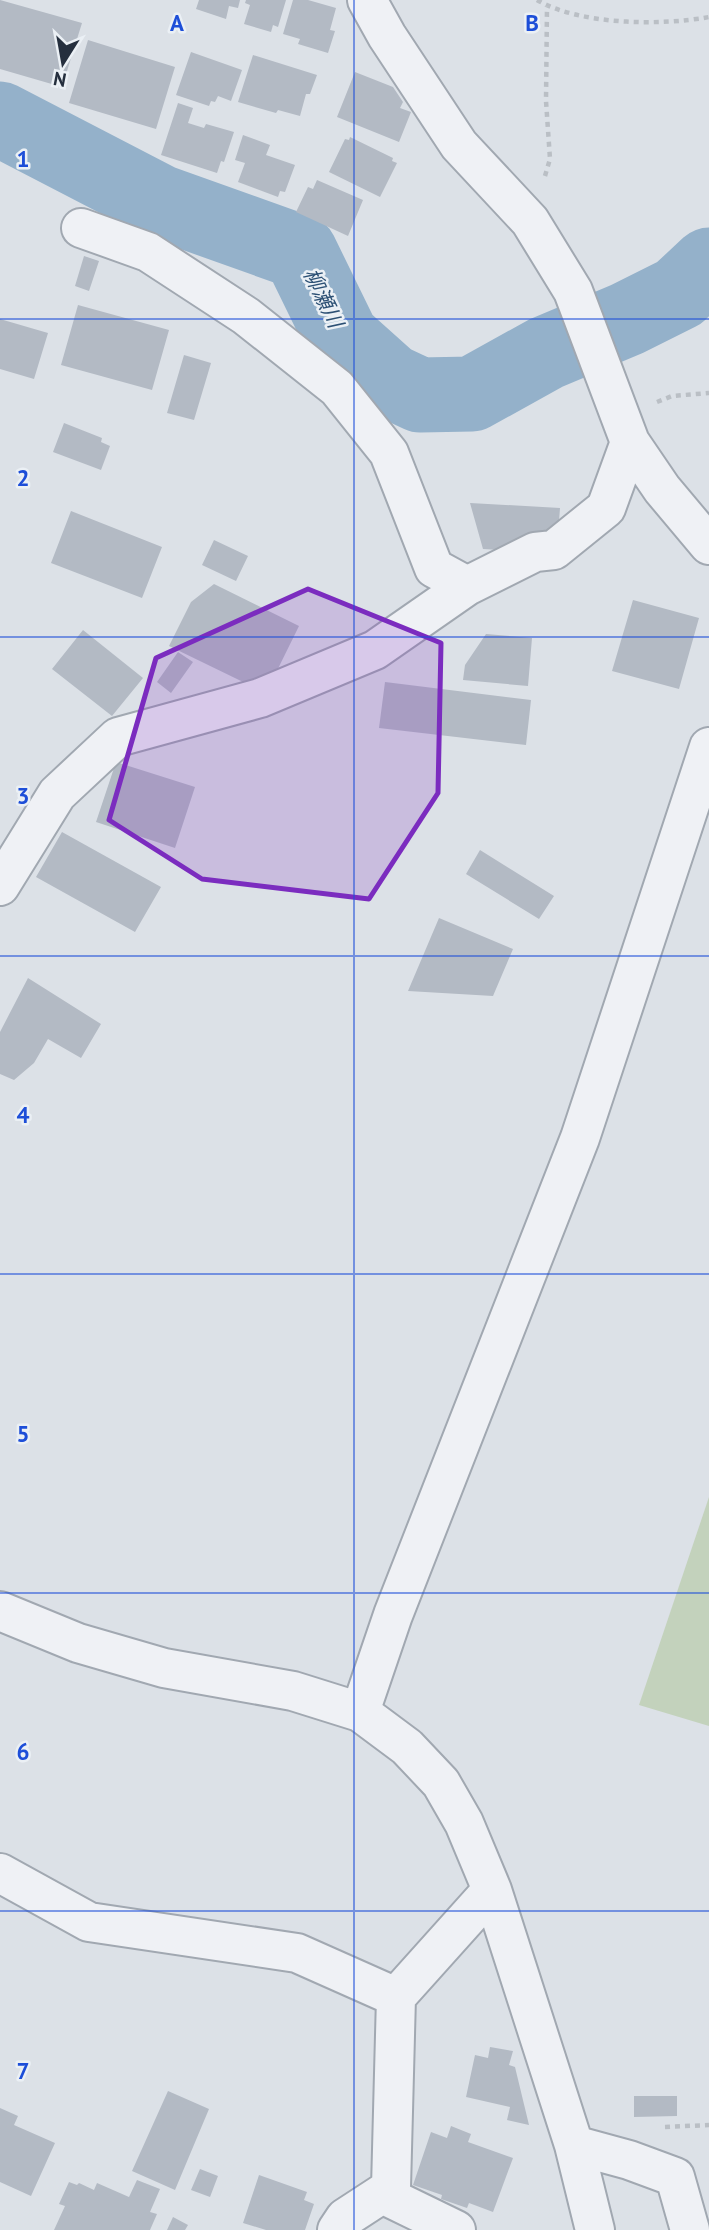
<svg xmlns="http://www.w3.org/2000/svg" width="709" height="2230" viewBox="0 0 709 2230" font-family="'PT Sans','Noto Sans JP',sans-serif">
	<rect width="100%" height="100%" fill="#dce1e7"/>
	<path fill="#c3d2bc" d="M709 1497V1726L639 1705Z"/>
	<g fill="none" stroke-linecap="round" stroke-linejoin="round">
		<path stroke="#94b1ca" stroke-width="75" d="M0 119 160 202 300 252 342 338 390 381 420 395 472 394 546 353 627 319 679 293 709 265"/>
	</g>
	<path fill="#b3bac4" d="M0 0 82 23 62 87 0 69Z
		M199 0H240L238 8 229 6 226 19 196 9Z
		M246 0H286L278 27 273 25 271 32 244 24 250 5 245 3Z
		M293 0H308L336 8 330 30 335 31 328 53 298 44 300 39 283 34Z
		M88 40 175 67 156 129 69 103Z
		M191 52 242 70 231 101 218 96 215 102 211 101 209 106 176 95Z
		M253 55 317 75 310 94H306L300 116 278 110 276 113 238 102Z
		M355 72 393 87 403 102 400 108 411 112 399 142 337 117Z
		M178 103 193 108 188 123 204 128 206 124 234 132 224 162 221 161 217 173 161 155Z
		M243 135 270 145 266 155 295 165 285 192 280 191 278 197 238 182 245 163 235 160Z
		M350 137 393 158 392 161 397 163 380 197 329 172 345 139 349 140Z
		M317 180 363 200 348 236 296 212 308 187 313 189Z
		M84 256 99 261 89 291 75 286Z
		M78 305 169 330 152 390 61 365Z
		M0 319 48 333 34 379 0 369Z
		M184 355 211 363 194 420 167 413Z
		M64 423 102 438 101 442 110 446 101 470 53 452Z
		M470 503 560 508 558 534 536 532 535 552 483 549Z
		M71 511 162 547 142 598 51 563Z
		M214 540 248 556 236 581 202 565Z
		M214 584 299 626 266 693 169 646 191 602Z
		M633 600 699 618 679 689 612 671Z
		M83 630 143 678 112 716 52 669Z
		M486 634 532 638 528 686 463 680 465 665Z
		M178 652 193 662 171 693 157 682Z
		M385 682 531 700 526 745 379 728Z
		M116 762 195 787 175 848 96 822Z
		M62 832 161 887 135 932 36 877Z
		M480 850 554 896 539 919 466 874Z
		M439 918 513 949 493 996 408 991Z
		M28 978 101 1024 81 1058 48 1039 34 1063 14 1080 0 1074V1032Z
		M490 2047 513 2051 509 2065 515 2067 529 2125 507 2120 510 2107 466 2097 475 2055 488 2058Z
		M168 2091 209 2109 175 2190 132 2171Z
		M634 2096H677V2116L634 2117Z
		M0 2108 18 2116 14 2125 55 2143 31 2196 0 2182Z
		M451 2126 471 2134 468 2142 513 2158 493 2212 469 2203 467 2208 441 2199 442 2195 413 2185 431 2132 447 2138Z
		M200 2169 218 2176 210 2197 191 2190Z
		M259 2175 307 2192 304 2200 314 2204 305 2230H266L243 2223Z
		M137 2180 160 2189 150 2212 157 2214 150 2230H54L65 2206 59 2204 69 2182 77 2185 79 2183 94 2190 97 2183 129 2197Z
		M173 2217 188 2225 185 2230H167Z"/>
	<g fill="none" stroke-linecap="round" stroke-linejoin="round">
		<defs>
			<path id="minor" d="M367 0 387 36 459 145 530 221 573 291 630 442 662 489 709 545
				M81 228 148 252 246 316 337 388 389 453 434 568 467 586
				M0 886 57 794 118 737 260 698 375 650 467 586 535 552 554 550 606 508 630 442
				M0 1611 78 1643 164 1668 293 1691 360 1712 407 1747 441 1783 464 1823 492 1890 574 2145 595 2230
				M360 1712 393 1615 580 1138 709 747
				M0 1873 89 1922 297 1953 396 1997
				M574 2145 629 2160 675 2177 690 2230
				M382 2194 456 2230
				M337 2230 345 2218 391 2188 396 1997 492 1890"/>
		</defs>
		<use href="#minor" stroke="#a1a8b1" stroke-width="42"/>
		<path stroke="#babfc5" stroke-width="4.5" stroke-dasharray="5 5" stroke-linecap="butt" d="M537 0C580 25 660 26 709 17
			M545 176 550 159 546 101 547 6
			M657 402 672 396 709 393
			M665 2127 709 2125"/>
		<use href="#minor" stroke="#eff1f5" stroke-width="38"/>
	</g>
	<path fill="#7b2cbf" fill-opacity="0.2" stroke="#7b2cbf" stroke-width="5" stroke-linejoin="round" d="M308 589 441 643 438 793 369 899 202 879 109 820 156 658Z"/>
	<path fill="none" stroke="#1d4ed8" stroke-width="2" stroke-opacity="0.55" d="M354 0V2230M0 319H709M0 637H709M0 956H709M0 1274H709M0 1593H709M0 1911H709"/>
	<g text-anchor="middle" stroke-width="5" stroke-linejoin="round" paint-order="stroke">
		<g font-size="21" font-style="italic" fill="#2c5074" stroke="#ebf0f5">
			<text transform="translate(323 298) rotate(64)" y="7">柳瀬川</text>
		</g>
	</g>
	<g font-size="23" text-anchor="middle" font-weight="bold" fill="#1d4ed8" stroke="#ebf0f5" stroke-width="5" stroke-linejoin="round" paint-order="stroke">
		<text x="177" y="31">A</text>
		<text x="532" y="31">B</text>
		<text x="23" y="167">1</text>
		<text x="23" y="486">2</text>
		<text x="23" y="804">3</text>
		<text x="23" y="1123">4</text>
		<text x="23" y="1442">5</text>
		<text x="23" y="1760">6</text>
		<text x="23" y="2079">7</text>
	</g>
	<g transform="translate(63 63) rotate(191)" stroke="#ebf0f5" stroke-width="5" paint-order="stroke">
	<path d="M0-5L12 26L0 18L-12 26Z" fill="#252f3e"/>
	<text y="-10" font-size="19" font-weight="bold" text-anchor="middle" fill="#252f3e">N</text>
	</g>
</svg>
